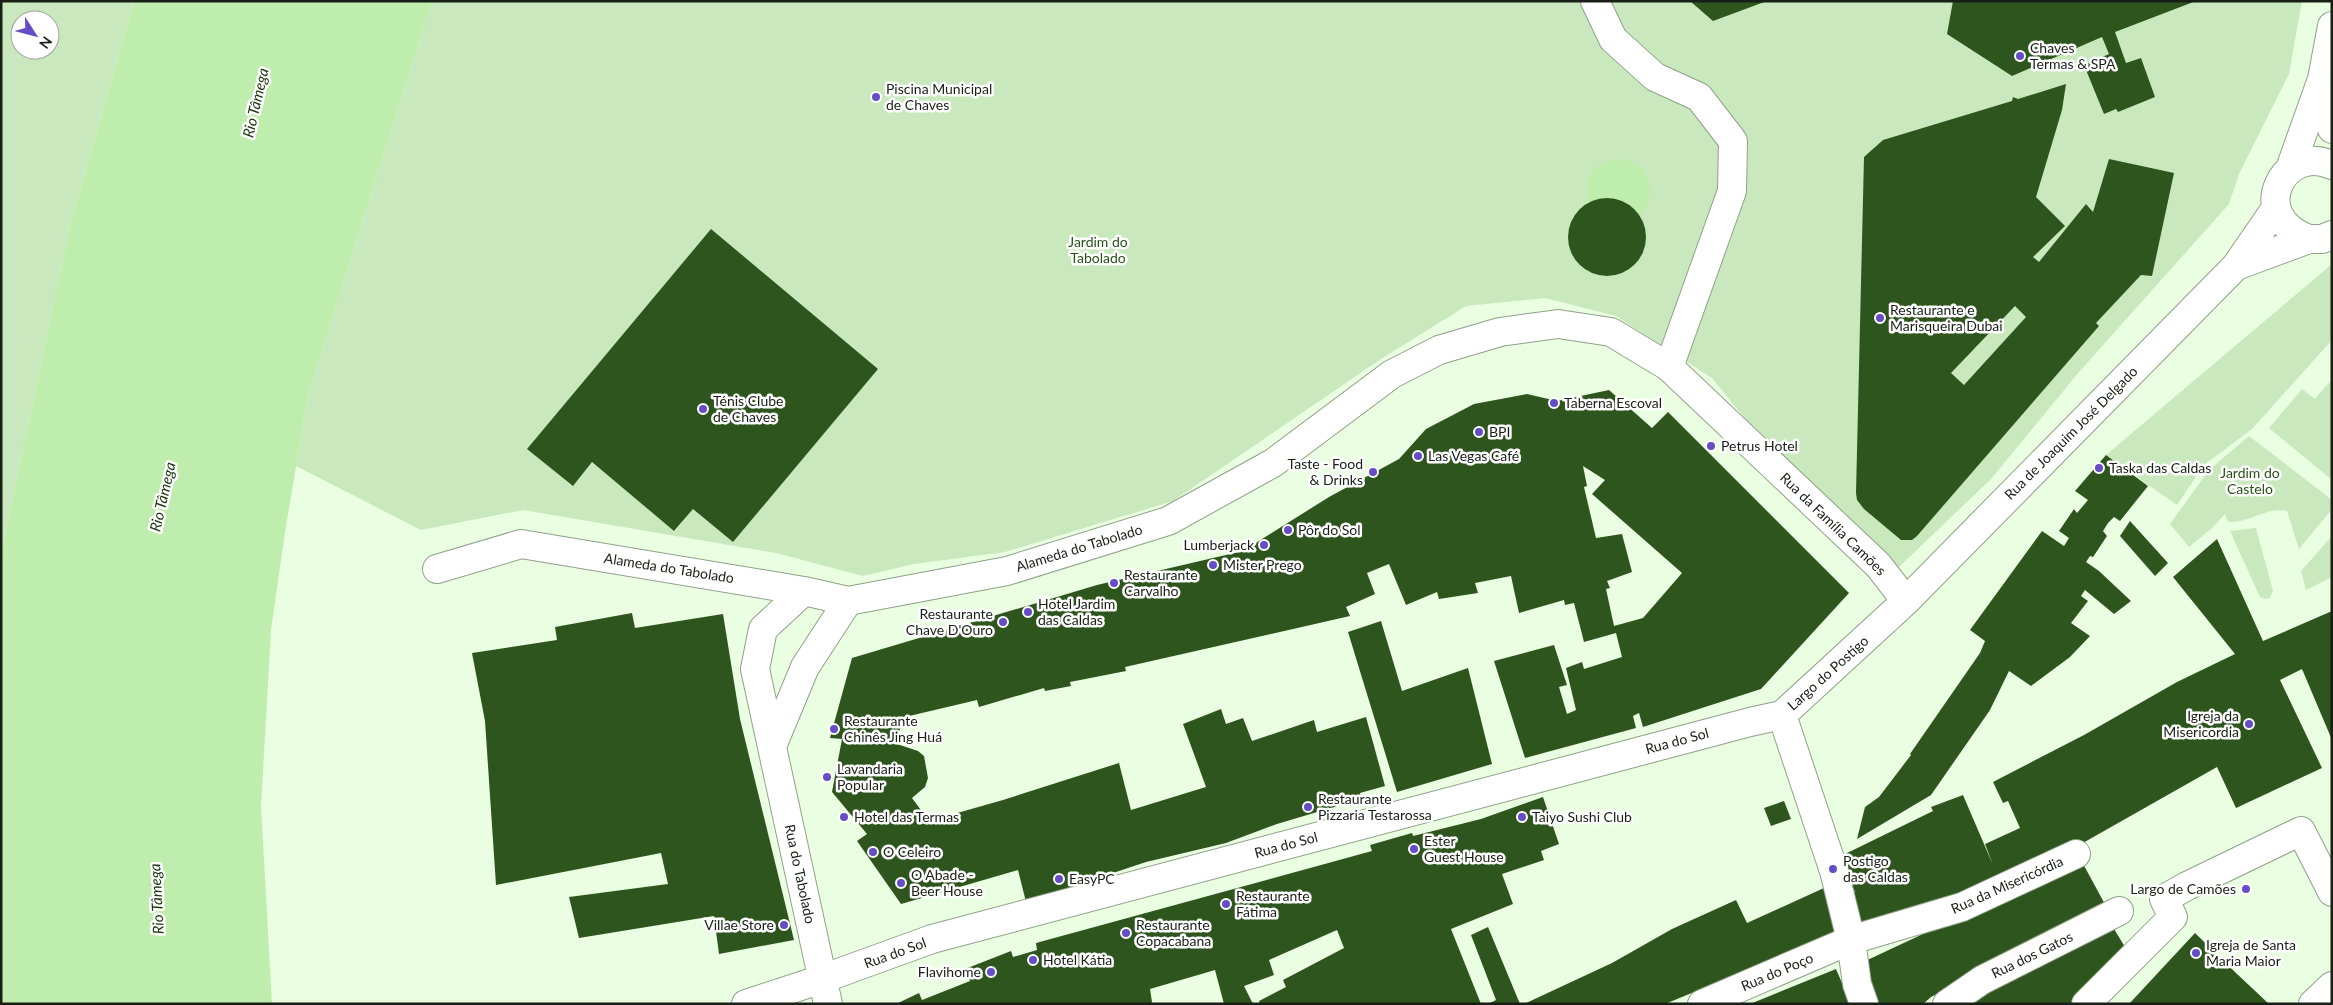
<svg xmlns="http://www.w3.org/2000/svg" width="2333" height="1005" viewBox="0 0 2333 1005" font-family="Lato,sans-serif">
	<rect width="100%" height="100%" fill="#eafee2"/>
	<path fill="#c9e8bd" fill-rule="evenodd" d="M1 1H134L70 225 3 545 1 574ZM20 20H50V50H20Z
		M432 1H2302L2289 74 2239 174 2229 204 2079 372 1991 479 1880 585 1712 378 1616 316 1545 298 1466 306 1381 359 1173 501 1005 552 914 564 863 576 776 553 523 510 421 530 296 466 308 395ZM878 369 693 509 675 531 592 462 573 486 528 449Z
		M2332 264V340L2252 429 2204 465 2177 505 2106 455Z
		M2332 379V480L2269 428 2302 389 2315 399Z
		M2249 436 2332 500V509L2299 549 2287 511C2264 507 2252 523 2228 522L2225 514 2212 528 2189 547 2170 524 2209 470Z
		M2256 528 2273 591 2270 598 2265 599 2260 597 2230 531Z
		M2332 536V577L2306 590 2301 571Z"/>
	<path fill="#bfedae" d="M134 1H432L308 395 285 532 271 630 261 806 272 1004H1V574L3 545 70 225Z
		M1586 191a32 32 0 1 1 64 0a32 32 0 1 1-64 0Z"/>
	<path fill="#2f551e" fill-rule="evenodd" d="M1690 1H1767L1713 21Z
		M1953 1H2196L2115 32 2126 63 2141 58 2155 97 2118 112 2116 109 2104 114 2084 65 2109 54 2102 37 2012 76 1947 34Z
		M2066 84 2062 110 2036 197 2065 226 2033 257 2039 262 2086 204 2093 212 2109 159 2174 173 2152 276 2141 275 2096 323 2099 326 1917 536 1912 540H1901L1864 509 1857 500 1856 493 1864 157 1883 140 2012 101 2013 97 2018 99ZM2015 306 2026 317 1964 385 1951 373Z
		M1568 237a39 39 0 1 1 78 0a39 39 0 1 1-78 0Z
		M711 229 878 369 733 542 693 509 674 531 592 462 573 486 527 449Z
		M1609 390 1652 428 1668 412 1849 593 1761 689 1643 727 1639 713 1633 716 1636 728 1525 758 1494 661 1554 645 1567 685 1559 687 1567 714 1576 710 1566 668 1582 662 1584 669 1622 657 1616 633 1584 642 1574 603 1565 605 1564 600 1519 613 1511 576 1475 583 1478 593 1439 599 1437 592 1406 605 1389 564 1367 573 1375 594 1346 607 1350 616 1125 667 1126 671 1070 682 1071 686 1045 691 1044 688 979 707 977 700 905 717 894 743 918 751 924 756 928 778 925 787 912 798 929 821 1003 800 1119 763 1131 810 1206 787 1183 724 1221 709 1226 724 1243 718 1252 741 1314 720 1317 732 1366 717 1385 786 1360 793 1361 799 1277 824 1226 843 1146 862 1026 902 1018 870 901 904 857 841 867 834 832 792 842 739 830 738 852 658 1097 585 1243 551 1329 497 1399 459 1426 429 1474 404 1527 394 1557 401ZM1583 466 1605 480 1592 494 1682 573 1643 618 1614 626 1606 589 1610 588 1607 581 1632 572 1622 534 1596 538 1584 487 1587 486Z
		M2106 455 2148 486 2120 521 2114 517 2108 523 2103 531 2107 536 2093 557 2090 556 2086 562 2099 571 2131 601 2114 614 2085 590 2081 596 2088 601 2071 623 2090 636 2070 657 2031 686 2009 671 1990 710 1931 795 1857 839 1865 807 1879 797 1911 755 1910 754 1980 653 1985 641 1970 630 2042 531 2064 546 2069 538 2059 531 2074 509 2077 513 2088 500 2075 491Z
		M2130 521 2168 563 2155 576 2120 536Z
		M2217 539 2263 641 2332 611V740L2302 669 2280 680 2322 768 2236 808 2217 767 2074 848 1999 880 1854 933 1850 893 1855 892 1839 857 1933 811 1931 807 1963 795 1993 865 1985 844 2020 828 2008 801 2003 803 1993 782 2084 735 2177 682 2235 654 2173 577Z
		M632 613 635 628 723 614 740 719 794 940 719 954 714 916 579 938 569 897 668 884 661 853 496 885 485 721 472 653 557 640 555 627Z
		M1381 621 1402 691 1468 668 1492 764 1397 792 1348 632Z
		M1543 797 1559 844 1541 851 1544 860 1502 874 1513 904 1451 929 1481 1004H1260L1259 1001 1286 987 1283 980 1344 948 1337 930 1269 960 1274 975 1244 986 1253 1004H1224L1215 970 1150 989 1152 1002 1150 1004H896L919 993 922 1000 970 981 965 969 1011 951 1013 957 1037 950 1036 943 1372 851 1370 845 1412 833 1413 836 1481 819Z
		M1784 801 1791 819 1771 826 1764 808Z
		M2081 860 2107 908 1931 997 1923 1004H1878L1861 963Z
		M1824 888 1837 933 1665 1004H1524L1612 963 1672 929 1736 900 1747 923Z
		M2111 924 2128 952 2075 1004H1971L1995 983 2034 962 2039 968 2069 947Z
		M1488 927 1520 1004H1488L1496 1000 1471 935Z
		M2195 933 2236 973 2269 1004H2129Z
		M1836 969 1851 1004H1750Z"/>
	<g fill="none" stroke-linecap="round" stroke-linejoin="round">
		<defs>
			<path id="minor" d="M1595 1 1613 39 1655 77 1699 97 1733 141 1732 191 1669 367
				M2322 81 2332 129
				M2290 169 2322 79 2332 26
				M2309 239C2245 216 2284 143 2332 165
				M2236 266 2309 239H2322L2332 235
				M437 569 521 544 804 591 848 601 1007 571 1168 521 1273 463 1392 374 1439 350 1500 332 1558 324 1611 332 1669 367 1878 565 1906 601
				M804 591 763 629 755 669 828 1004
				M1782 715 1906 601 2236 266 2276 208
				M1782 715 1834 871 1851 940 1857 984 1864 1004
				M773 744 805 667 848 601
				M746 1004 822 979 932 939 1750 722 1782 715
				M1702 1004 1851 940 1962 907 2076 854
				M1947 1004 1982 980 2119 911
				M2086 1004 2173 917 2164 899 2187 886 2301 831 2332 892
				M2313 1004 2332 986"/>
		</defs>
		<use href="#minor" stroke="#8fa188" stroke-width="30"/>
		<use href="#minor" stroke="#fff" stroke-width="28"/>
	</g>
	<g fill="#654dc6" stroke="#fff" stroke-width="2">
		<circle cx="2020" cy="56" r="5"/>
		<circle cx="876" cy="97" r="5"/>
		<circle cx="1880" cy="318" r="5"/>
		<circle cx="1554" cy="403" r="5"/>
		<circle cx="703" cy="409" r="5"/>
		<circle cx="1479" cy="432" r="5"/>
		<circle cx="1711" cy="446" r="5"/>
		<circle cx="1418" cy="456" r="5"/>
		<circle cx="2099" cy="468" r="5"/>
		<circle cx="1373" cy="472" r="5"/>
		<circle cx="1288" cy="530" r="5"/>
		<circle cx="1264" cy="545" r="5"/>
		<circle cx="1213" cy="565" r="5"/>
		<circle cx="1114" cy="583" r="5"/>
		<circle cx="1028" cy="612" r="5"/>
		<circle cx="1003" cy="622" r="5"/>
		<circle cx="2249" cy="724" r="5"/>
		<circle cx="834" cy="729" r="5"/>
		<circle cx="827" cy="777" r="5"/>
		<circle cx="1308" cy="807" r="5"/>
		<circle cx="844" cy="817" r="5"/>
		<circle cx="1522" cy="817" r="5"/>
		<circle cx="1414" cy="849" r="5"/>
		<circle cx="873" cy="852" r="5"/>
		<circle cx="1833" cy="869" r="5"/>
		<circle cx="1059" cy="879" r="5"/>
		<circle cx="901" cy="883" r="5"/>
		<circle cx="2246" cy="889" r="5"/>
		<circle cx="1226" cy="904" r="5"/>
		<circle cx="784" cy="925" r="5"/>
		<circle cx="1126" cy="933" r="5"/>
		<circle cx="2196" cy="953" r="5"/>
		<circle cx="1033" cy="960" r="5"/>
		<circle cx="991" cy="972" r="5"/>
	</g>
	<g text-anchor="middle" stroke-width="5" stroke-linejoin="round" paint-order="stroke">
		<g font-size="14" fill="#181f16" stroke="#fff" text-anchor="start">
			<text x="2030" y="53">Chaves<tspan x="2030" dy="16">Termas &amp; SPA</tspan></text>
			<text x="886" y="94">Piscina Municipal<tspan x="886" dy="16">de Chaves</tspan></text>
			<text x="1890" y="315">Restaurante e<tspan x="1890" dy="16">Marisqueira Dubai</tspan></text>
			<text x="713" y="406">Ténis Clube<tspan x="713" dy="16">de Chaves</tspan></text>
			<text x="1564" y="408">Taberna Escoval</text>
			<text x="1489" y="437">BPI</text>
			<text x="1721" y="451">Petrus Hotel</text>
			<text x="1428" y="461">Las Vegas Café</text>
			<text x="1363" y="469" text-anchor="end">Taste - Food<tspan x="1363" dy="16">&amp; Drinks</tspan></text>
			<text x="2109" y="473">Taska das Caldas</text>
			<text x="1298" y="535">Pôr do Sol</text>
			<text x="1254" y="550" text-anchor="end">Lumberjack</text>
			<text x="1223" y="570">Mister Prego</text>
			<text x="1124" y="580">Restaurante<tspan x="1124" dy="16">Carvalho</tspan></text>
			<text x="1038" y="609">Hotel Jardim<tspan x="1038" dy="16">das Caldas</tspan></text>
			<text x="993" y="619" text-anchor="end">Restaurante<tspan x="993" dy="16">Chave D'Ouro</tspan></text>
			<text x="2239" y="721" text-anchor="end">Igreja da<tspan x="2239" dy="16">Misericordia</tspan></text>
			<text x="844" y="726">Restaurante<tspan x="844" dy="16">Chinês Jing Huá</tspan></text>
			<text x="837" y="774">Lavandaria<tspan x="837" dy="16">Popular</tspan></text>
			<text x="1318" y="804">Restaurante<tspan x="1318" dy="16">Pizzaria Testarossa</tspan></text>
			<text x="854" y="822">Hotel das Termas</text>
			<text x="1532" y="822">Taiyo Sushi Club</text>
			<text x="1424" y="846">Ester<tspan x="1424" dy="16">Guest House</tspan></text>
			<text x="883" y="857">O Celeiro</text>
			<text x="1843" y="866">Postigo<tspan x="1843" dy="16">das Caldas</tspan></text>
			<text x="911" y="880">O Abade -<tspan x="911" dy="16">Beer House</tspan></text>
			<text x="1069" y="884">EasyPC</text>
			<text x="2236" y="894" text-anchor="end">Largo de Camões</text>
			<text x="1236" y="901">Restaurante<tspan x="1236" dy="16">Fátima</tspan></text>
			<text x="774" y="930" text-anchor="end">Villae Store</text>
			<text x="1136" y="930">Restaurante<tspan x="1136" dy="16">Copacabana</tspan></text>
			<text x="2206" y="950">Igreja de Santa<tspan x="2206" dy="16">Maria Maior</tspan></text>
			<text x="1043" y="965">Hotel Kátia</text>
			<text x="981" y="977" text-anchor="end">Flavihome</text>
		</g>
		<g font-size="14" fill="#2a5317" stroke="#fff">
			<text x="1098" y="247">Jardim do<tspan x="1098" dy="16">Tabolado</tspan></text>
			<text x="2250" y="478">Jardim do<tspan x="2250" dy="16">Castelo</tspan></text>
		</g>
		<g font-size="14" fill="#181f16" stroke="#fff">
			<text transform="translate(2071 433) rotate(-45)" y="5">Rua de Joaquim José Delgado</text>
			<text transform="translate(1833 524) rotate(44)" y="5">Rua da Família Camões</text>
			<text transform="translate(1079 548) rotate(-17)" y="5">Alameda do Tabolado</text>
			<text transform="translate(669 568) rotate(9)" y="5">Alameda do Tabolado</text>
			<text transform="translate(1828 673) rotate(-42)" y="5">Largo do Postigo</text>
			<text transform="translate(1677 741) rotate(-15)" y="5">Rua do Sol</text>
			<text transform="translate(1286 845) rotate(-15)" y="5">Rua do Sol</text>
			<text transform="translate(800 874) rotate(78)" y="5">Rua do Tabolado</text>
			<text transform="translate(2007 885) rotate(-24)" y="5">Rua da Misericórdia</text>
			<text transform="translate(895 953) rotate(-20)" y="5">Rua do Sol</text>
			<text transform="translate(2032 955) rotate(-26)" y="5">Rua dos Gatos</text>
			<text transform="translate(1777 972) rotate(-23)" y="5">Rua do Poço</text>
		</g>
		<g font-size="15" font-style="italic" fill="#18350a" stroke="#fff">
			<text transform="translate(256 103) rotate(-77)" y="5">Rio Tâmega</text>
			<text transform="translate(163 497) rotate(-77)" y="5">Rio Tâmega</text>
			<text transform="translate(157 899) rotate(-93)" y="5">Rio Tâmega</text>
		</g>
	</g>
	<rect width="2333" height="1005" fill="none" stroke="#181f16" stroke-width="5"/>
	<g transform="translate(35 35) rotate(126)"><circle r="24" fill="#ffffff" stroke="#a3a5a2"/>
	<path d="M0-4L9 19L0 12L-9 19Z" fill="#654dc6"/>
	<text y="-8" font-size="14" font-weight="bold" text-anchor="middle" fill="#181f16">N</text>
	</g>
</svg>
